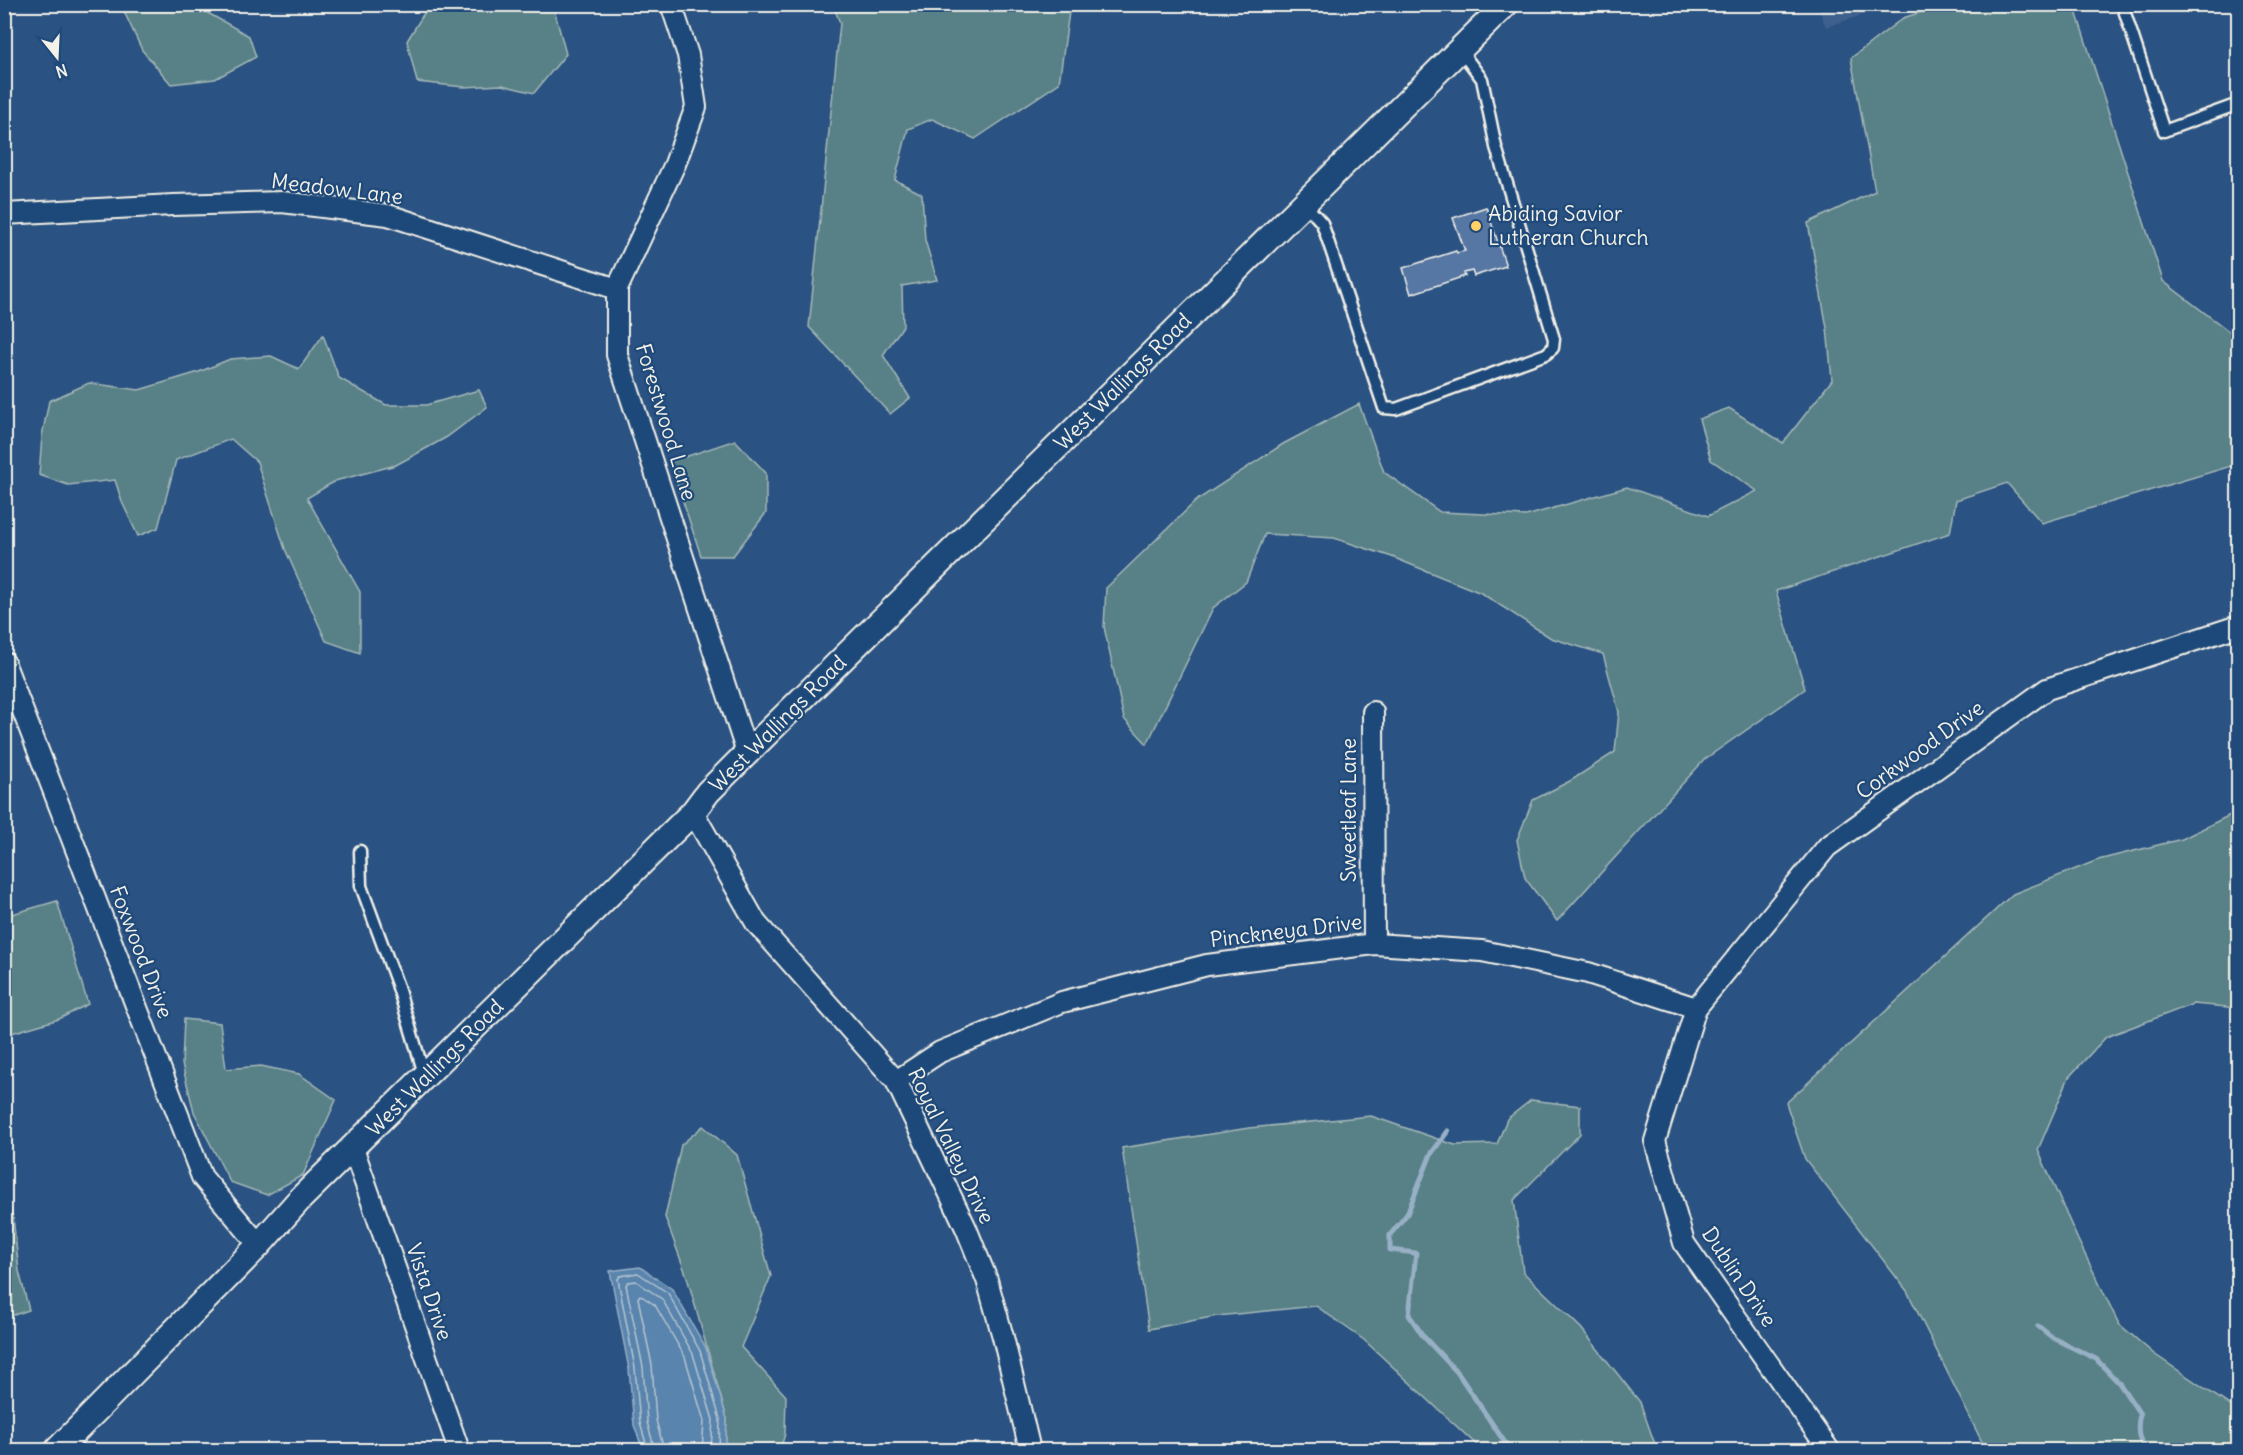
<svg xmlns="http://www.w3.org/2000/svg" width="2243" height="1455" viewBox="0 0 2243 1455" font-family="Delius,sans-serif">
	<rect width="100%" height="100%" fill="#2a5282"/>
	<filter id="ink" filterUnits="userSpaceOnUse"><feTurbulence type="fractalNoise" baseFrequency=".0167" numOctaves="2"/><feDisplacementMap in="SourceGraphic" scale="12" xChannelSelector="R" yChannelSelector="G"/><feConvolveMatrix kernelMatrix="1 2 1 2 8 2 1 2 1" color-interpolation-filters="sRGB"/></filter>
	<g filter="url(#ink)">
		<path fill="#3c608e" d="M1817 5V4L1894 5 1826 27Z"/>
		<path fill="#588187" stroke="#a6b9b8" stroke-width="1.5" d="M121 5H204L206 12 249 36 256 57 215 79 171 84 142 50Z
			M429 5H553L566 54 534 93 502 85 464 87 417 82 407 41Z
			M833 5H1070L1059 83 975 139 932 119 908 129 895 180 922 194 925 240 937 280 902 286 903 326 883 355 910 398 890 414 809 327 840 23Z
			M1943 5H2074L2163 281 2230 332 2238 334V464L2042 523 2007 483 1956 500 1950 533 1776 591 1805 689 1705 759 1557 921 1525 878 1517 840 1533 800 1570 781 1615 752 1619 712 1603 654 1551 638 1481 593 1392 557 1334 538 1265 534 1246 582 1213 608 1147 744 1124 719 1104 627 1106 588 1197 500 1283 444 1359 404 1384 472 1440 512 1526 516 1627 487 1708 516 1757 491 1711 460 1699 419 1729 408 1783 443 1832 380 1827 328 1808 223 1875 191 1851 58 1903 18Z
			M323 335 339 378 386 405H426L479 390 487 407 447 437 396 465 335 481 307 498 360 592V653L326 641 285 549 257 462 231 439 176 460 158 528 138 536 122 502 115 480 68 485 39 475 42 436 49 401 89 383 139 390 199 372 230 359 271 356 299 369Z
			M735 440 766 473V513L733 556H701L670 462Z
			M2238 811V1008L2193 1004 2106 1037 2069 1077 2038 1150 2078 1240 2119 1324 2154 1354 2238 1411V1450H1986L1907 1291 1805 1159 1786 1103 2013 894 2098 860 2182 839Z
			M57 901 88 1004 59 1019 5 1035V916Z
			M184 1019 220 1023 226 1069 261 1066 299 1074 336 1100 303 1175 267 1195 230 1182 194 1112 182 1064Z
			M1531 1100 1580 1106V1134L1514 1200 1523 1272 1581 1328 1640 1402 1657 1450H1482L1364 1340 1316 1306 1217 1316 1149 1329 1122 1148 1249 1128 1371 1116 1455 1145 1497 1144 1507 1119Z
			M703 1126 737 1155 771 1276 741 1347 786 1396 785 1434 780 1450H725L727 1419 687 1277 665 1217 681 1145Z
			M4 1195 13 1217 19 1271 29 1310 5 1318Z"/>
		<path fill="#5984ad" stroke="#97b0c5" stroke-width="1.5" d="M640 1267 672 1289 706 1348 727 1419 725 1450H643L634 1425 629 1369 610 1271Z"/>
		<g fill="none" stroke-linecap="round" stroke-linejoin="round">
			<path stroke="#b6c5d0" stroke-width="1.5" d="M648 1450 640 1423 635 1368 618 1279 620 1276 638 1273 668 1293 700 1351 720 1419 719 1450
				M655 1450 647 1422 643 1367 626 1285 628 1282 636 1281 662 1299 693 1354 713 1420 711 1450
				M664 1450 656 1420 652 1365 638 1298 640 1295 655 1305 685 1357 704 1421 702 1450"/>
			<path stroke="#97b0c5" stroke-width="5" d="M1448 1131 1431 1154 1407 1214 1390 1235V1250L1416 1253 1409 1315 1423 1336 1457 1372 1510 1450
				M2038 1326 2053 1338 2096 1359 2119 1383 2140 1414C2137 1427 2136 1442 2149 1450"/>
		</g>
		<path fill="#5776a4" stroke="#f4f1e8" stroke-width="1.5" d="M1486 207 1506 266 1474 276 1472 271 1464 273 1465 276 1411 294 1403 268 1456 251 1457 253 1465 251 1453 218Z"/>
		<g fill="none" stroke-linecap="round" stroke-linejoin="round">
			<defs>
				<path id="service" d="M2122 4 2164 131 2238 104
					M1304 203 1322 223 1384 408 1396 409 1546 354 1553 348 1554 339 1496 147 1482 79 1460 50
					M360 851 361 886 397 984 425 1077"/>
				<path id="minor" d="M671 4 688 55 696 107 675 164 617 289V355L747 753
					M4 214 173 205 282 202 388 215 617 289
					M4 662 202 1177 259 1245
					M1373 712 1374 944
					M693 812 756 923 896 1081 966 1228 987 1280 1003 1337 1030 1450
					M896 1081 940 1052 1062 1002 1207 965 1374 944 1482 951 1588 973 1696 1008
					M353 1148 459 1450
					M1829 1450 1684 1243 1655 1141 1696 1008 1827 847 2047 689 2238 626"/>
				<path id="tertiary" d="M57 1450 259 1245 300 1199 693 812 708 792 747 753 1506 4"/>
			</defs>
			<use href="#service" stroke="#f4f1e8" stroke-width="15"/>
			<use href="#minor" stroke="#f4f1e8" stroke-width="24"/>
			<use href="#tertiary" stroke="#f4f1e8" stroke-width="28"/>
			<use href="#service" stroke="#1f4a7a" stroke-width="10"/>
			<use href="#minor" stroke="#1f4a7a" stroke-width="20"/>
			<use href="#tertiary" stroke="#1f4a7a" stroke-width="24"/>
		</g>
	</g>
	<circle fill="#ffd166" stroke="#1f4a7a" stroke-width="2" cx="1476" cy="226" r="6"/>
	<g text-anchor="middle" stroke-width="4.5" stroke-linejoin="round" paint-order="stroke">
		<g font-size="21" fill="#f4f1e8" stroke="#1f4a7a">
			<text transform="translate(337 189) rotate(7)" y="7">Meadow Lane</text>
			<text transform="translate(1123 382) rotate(-45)" y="7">West Wallings Road</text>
			<text transform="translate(666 422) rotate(73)" y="7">Forestwood Lane</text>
			<text transform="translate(778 724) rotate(-45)" y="7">West Wallings Road</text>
			<text transform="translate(1920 750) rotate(-36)" y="7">Corkwood Drive</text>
			<text transform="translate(1349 810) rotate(-90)" y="7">Sweetleaf Lane</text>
			<text transform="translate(1286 931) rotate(-7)" y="7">Pinckneya Drive</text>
			<text transform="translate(141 952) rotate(69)" y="7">Foxwood Drive</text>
			<text transform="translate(435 1068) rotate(-45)" y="7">West Wallings Road</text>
			<text transform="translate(951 1146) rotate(64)" y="7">Royal Valley Drive</text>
			<text transform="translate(1739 1277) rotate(56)" y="7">Dublin Drive</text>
			<text transform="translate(429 1292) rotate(71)" y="7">Vista Drive</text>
		</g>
		<g font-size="21" fill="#f4f1e8" stroke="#1f4a7a" text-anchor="start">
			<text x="1488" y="221">Abiding Savior<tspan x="1488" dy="24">Lutheran Church</tspan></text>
		</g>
	</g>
	<rect width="2243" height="1455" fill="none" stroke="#1f4a7a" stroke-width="24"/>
	<rect x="12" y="12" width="2219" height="1431" fill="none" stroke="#f4f1e8" stroke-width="2" filter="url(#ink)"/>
	<g transform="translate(57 57) rotate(162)" stroke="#1f4a7a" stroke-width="4.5" paint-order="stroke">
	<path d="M0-4.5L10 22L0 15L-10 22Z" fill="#f4f1e8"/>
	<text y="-9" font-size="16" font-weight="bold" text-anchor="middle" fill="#f4f1e8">N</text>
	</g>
</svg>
